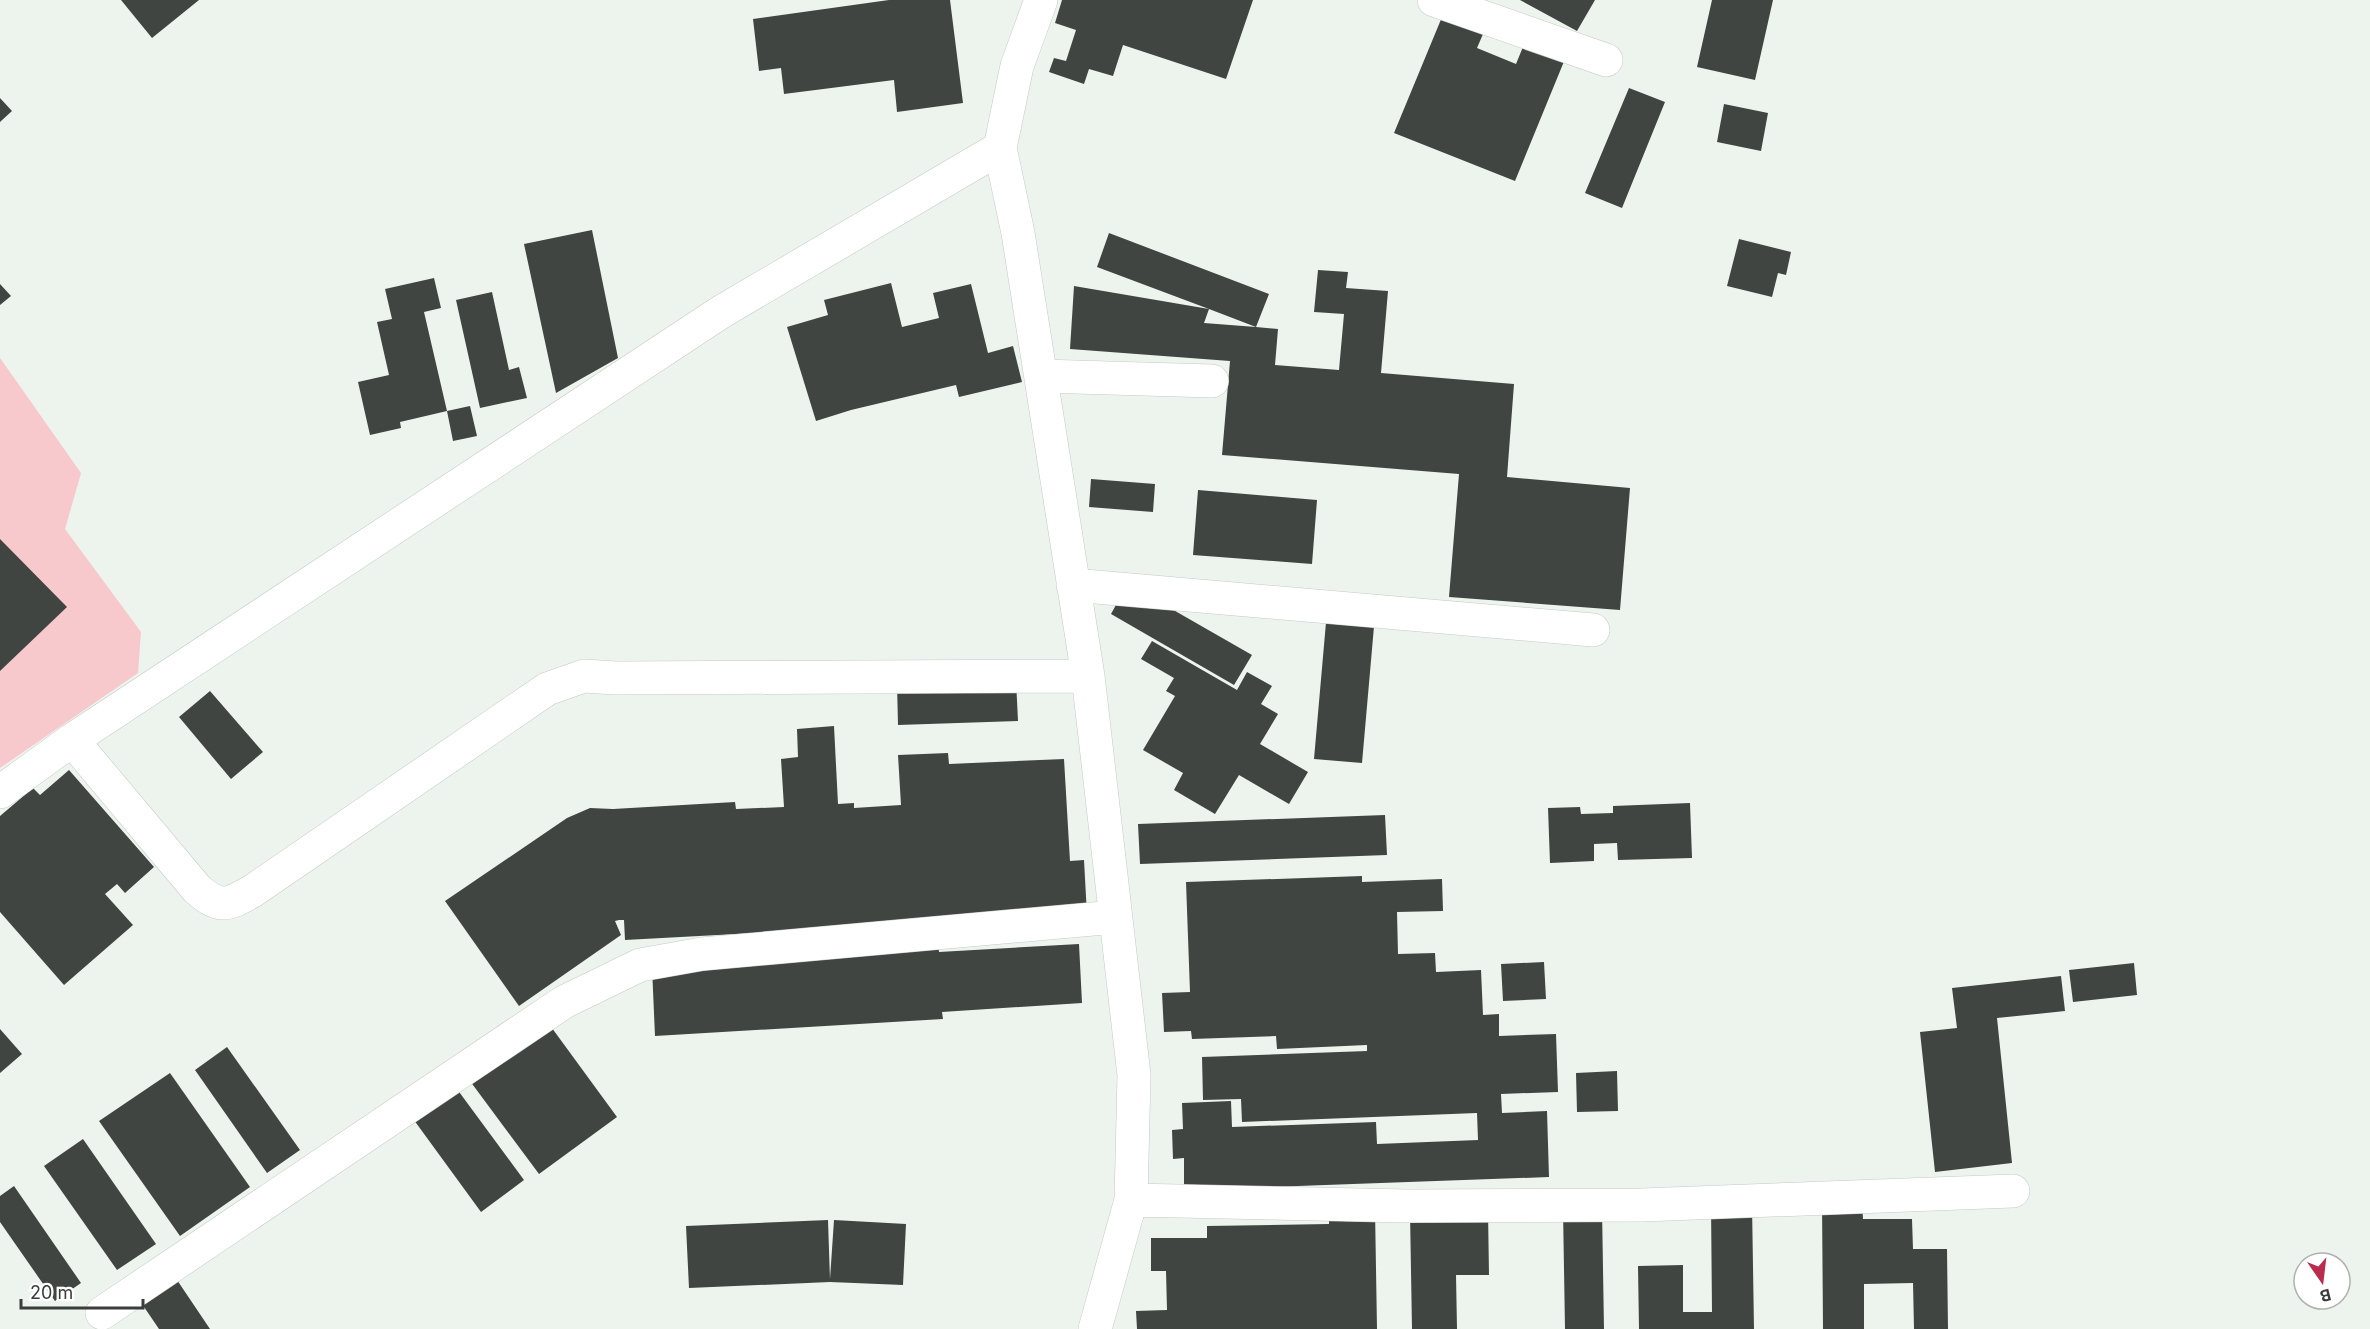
<svg xmlns="http://www.w3.org/2000/svg" width="2370" height="1329" viewBox="0 0 2370 1329" font-family="Inter,sans-serif">
	<rect width="100%" height="100%" fill="#edf4ee"/>
	<path fill="#f7c8cc" d="M0 358 81 473 65 529 141 632 138 673 0 768Z"/>
	<path fill="#404541" fill-rule="evenodd" d="M121 0H199L152 38Z
		M889 0H950L963 103 897 112 894 80 784 94 781 68 759 71 753 19Z
		M1062 0H1253L1226 79 1123 45 1113 76 1089 69 1084 84 1049 72 1054 58 1066 61 1076 30 1055 23Z
		M1520 0H1595L1577 31Z
		M1712 0H1773L1755 80 1697 67Z
		M1442 17 1483 34 1477 48 1516 64 1525 42 1565 59 1515 181 1394 133Z
		M1629 88 1665 102 1622 208 1585 193Z
		M0 98 12 111 0 122Z
		M1724 104 1768 113 1761 151 1717 142Z
		M592 230 618 358 556 393 524 244Z
		M1109 233 1269 294 1256 327 1278 329 1275 365 1339 370 1344 314 1314 312 1318 270 1348 272 1346 288 1388 291 1381 373 1514 384 1507 477 1630 488 1620 610 1449 597 1459 474 1222 455 1230 361 1070 349 1074 286 1209 309 1097 267ZM1209 309 1256 327 1204 323Z
		M1739 239 1791 252 1786 275 1778 273 1772 297 1727 286Z
		M434 278 441 308 424 312 447 411 400 422 401 428 370 435 358 382 389 375 377 322 392 319 385 289Z
		M891 283 902 327 939 318 933 293 971 284 988 353 1013 346 1022 382 959 397 956 385 851 410 816 421 787 327 828 315 824 300Z
		M0 284 11 296 0 305Z
		M492 292 509 370 519 367 527 398 480 408 456 300Z
		M470 406 477 436 453 441 447 411Z
		M1091 479 1155 484 1153 512 1089 507Z
		M1198 490 1317 500 1312 564 1193 555Z
		M0 539 67 607 0 671Z
		M1123 592H1142L1252 655 1234 685 1111 614Z
		M1327 611 1375 615 1362 763 1314 759Z
		M1152 641 1237 690 1247 672 1272 686 1261 704 1278 714 1260 744 1308 772 1289 804 1239 775 1215 814 1174 790 1183 773 1143 750 1175 696 1166 691 1174 678 1141 659Z
		M1016 680 1018 721 898 725 897 684Z
		M210 691 263 752 231 779 179 717Z
		M834 726 838 804 854 803V808L901 805 898 755 948 753 949 764 1064 759 1070 861 1084 860 1087 915 625 940 624 920H619L615 921 621 935 519 1006 445 901 567 818 590 808 613 809 735 802 736 809 784 807 781 759 798 757 797 729Z
		M69 770 154 867 125 893 117 884 105 894 133 925 64 985 0 912V816L33 788 40 795Z
		M1690 803 1692 858 1618 860 1617 843 1594 844V861L1550 863 1548 808 1580 807 1581 814 1613 813V806Z
		M1385 815 1387 855 1140 864 1138 824Z
		M1362 876V882L1442 879 1443 911 1397 912 1398 954 1435 953 1436 972 1481 970 1483 1015 1499 1014V1036L1556 1034 1558 1092 1501 1094 1502 1113 1547 1111 1549 1177 1184 1190V1158L1173 1159 1172 1130 1183 1129 1182 1103 1231 1101 1232 1127 1376 1122 1377 1144 1478 1140 1477 1113 1242 1122 1241 1099 1203 1100 1202 1057 1367 1051V1045L1277 1049 1276 1036 1192 1039 1191 1031 1164 1032 1162 993 1190 992 1186 882Z
		M938 943 939 952 1079 944 1082 1003 942 1012 943 1019 655 1036 652 967Z
		M1544 962 1546 999 1503 1001 1501 964Z
		M2134 963 2137 995 2073 1002 2069 970Z
		M2061 976 2065 1011 1997 1018 2012 1163 1935 1172 1920 1032 1957 1028 1952 988Z
		M549 1024 617 1117 539 1174 470 1081Z
		M0 1029 22 1054 0 1073Z
		M227 1047 300 1150 267 1173 195 1070Z
		M1617 1071 1618 1111 1577 1112 1576 1073Z
		M170 1073 250 1187 180 1236 99 1121Z
		M454 1085 524 1180 481 1212 411 1116Z
		M83 1139 156 1244 117 1270 44 1166Z
		M14 1186 81 1283 55 1301 0 1222V1196Z
		M1862 1201 1863 1219H1912L1913 1249H1947L1948 1329H1914L1913 1283 1864 1284V1329H1823L1822 1202Z
		M1752 1204 1754 1329H1639L1638 1266 1683 1265V1312H1712L1711 1205Z
		M1602 1208 1604 1329H1565L1563 1209Z
		M1375 1209 1377 1329H1137L1136 1311 1167 1310 1166 1271H1151V1238H1207V1226L1329 1224V1210Z
		M1488 1211 1489 1275H1456L1457 1329H1412L1410 1212Z
		M828 1220 830 1279 834 1220 906 1224 903 1285 830 1282 689 1288 686 1226Z
		M175 1277 210 1329H159L140 1301Z"/>
	<g fill="none" stroke-linecap="round" stroke-linejoin="round">
		<defs>
			<path id="minor" d="M1041 0 1017 66 1000 148 1018 233 1088 676 1134 1075 1131 1200 1095 1329
				M1434 0 1606 60
				M1041 376 1212 381
				M1073 585 1593 630
				M72 740 197 889C221 910 228 905 254 890L547 689 584 676 616 678 1088 676
				M0 792 72 740 721 312 1000 148
				M1131 1200 1408 1206 1642 1205 2013 1191
				M102 1313 564 1002 640 965 702 954 1115 917"/>
		</defs>
		<use href="#minor" stroke="#c4cac5" stroke-width="34"/>
		<use href="#minor" stroke="#fff" stroke-width="33"/>
	</g>
	<g transform="translate(2322 1281) rotate(166)"><circle r="28" fill="#ffffff" stroke="#b0b1b1" stroke-width="1.5"/>
	<path d="M0-4.5L10 22L0 15L-10 22Z" fill="#bb2b4e"/>
	<text y="-9" font-size="16" font-weight="bold" text-anchor="middle" fill="#3a3d3b">B</text>
	</g>
	<path d="M21 1299v9h122v-9" fill="none" stroke="#3a3d3b" stroke-width="3"/>
	<text x="30" y="1299" font-size="18" fill="#3a3d3b" stroke="#ffffff" stroke-width="4.5" paint-order="stroke">20 m</text>
</svg>
